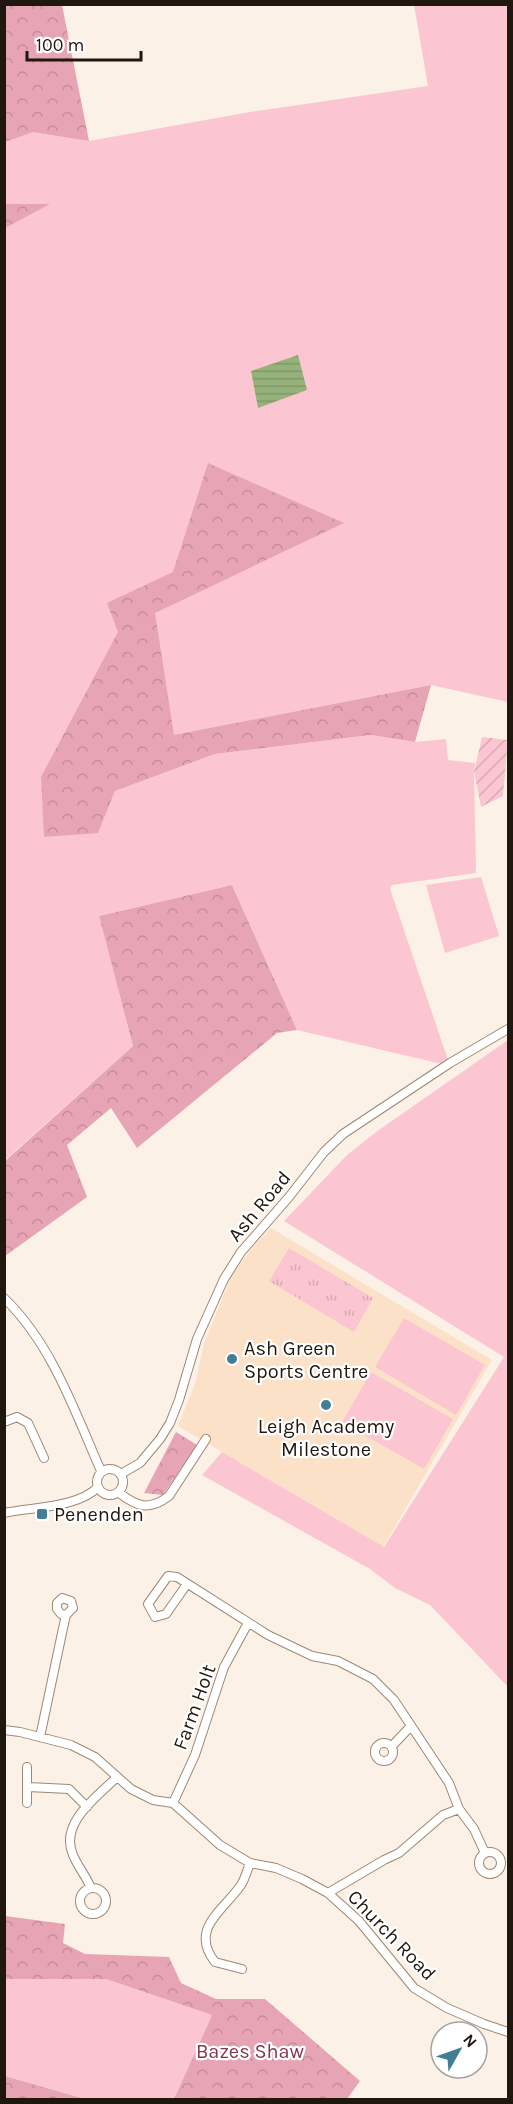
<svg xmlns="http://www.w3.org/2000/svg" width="513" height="2104" viewBox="0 0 513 2104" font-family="Karla,sans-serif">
	<defs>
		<pattern id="forest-crowns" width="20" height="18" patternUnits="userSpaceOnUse" patternTransform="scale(1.5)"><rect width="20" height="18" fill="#e7a4b4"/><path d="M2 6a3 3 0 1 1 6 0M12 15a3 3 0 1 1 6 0" fill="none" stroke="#c68c9a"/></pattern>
		<pattern id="park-tufts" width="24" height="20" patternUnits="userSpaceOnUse" patternTransform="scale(1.5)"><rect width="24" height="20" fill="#fbc6d2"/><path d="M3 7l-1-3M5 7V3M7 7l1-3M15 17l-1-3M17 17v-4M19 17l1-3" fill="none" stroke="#d7a9b3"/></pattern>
		<pattern id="garden-furrows" width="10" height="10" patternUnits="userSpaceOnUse" patternTransform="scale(1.5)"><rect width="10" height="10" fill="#fbc6d2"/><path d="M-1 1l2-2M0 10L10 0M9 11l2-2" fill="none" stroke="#d7a9b3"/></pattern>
		<pattern id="water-rules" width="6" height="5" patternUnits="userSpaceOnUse" patternTransform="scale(1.5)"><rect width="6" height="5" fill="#96b27b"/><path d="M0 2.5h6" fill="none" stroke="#819869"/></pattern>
	</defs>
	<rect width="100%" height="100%" fill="#fcf1e7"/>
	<path fill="#fbe1c8" d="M271 1228 492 1360 383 1547 178 1426 195 1384 204 1344 231 1277 252 1248Z"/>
	<path fill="#fbc6d2" d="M414 5H508V702L431 685 111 748 99 830 115 791 215 754 371 735 415 742 446 739 448 760 475 763 474 772 476 873 392 885 390 889 448 1060 442 1064 297 1030 232 885 99 916 133 1046 5 1160V140L31 129 89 141 250 112 428 86Z
		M481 877 499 936 445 953 426 885Z
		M508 1040V1687L430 1605 395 1588 370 1569 202 1475 222 1452 384 1547 504 1357 284 1221 347 1155 376 1132Z
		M404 1318 485 1365 456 1415 375 1367Z
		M371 1372 453 1419 424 1469 342 1422Z
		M4 1979H106L212 2015 174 2099H85L5 2076Z"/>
	<path fill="url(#forest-crowns)" d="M5 4 62 5 89 141 33 132 5 142Z
		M5 204H50L5 228Z
		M208 463 344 523 155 613 174 735 431 685 415 742 371 735 215 754 115 791 98 833 44 837 41 777 118 632 107 603 173 572Z
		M232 885 297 1030 277 1033 137 1148 111 1108 67 1145 87 1197 5 1256V1161L133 1046 99 916Z
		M176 1432 197 1445 163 1495 144 1493Z
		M5 1916 65 1924 63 1943 85 1954 169 1957 181 1983 216 1999H265L360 2081 347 2099H174L212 2015 106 1979H5Z
		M5 2076 85 2099H5Z"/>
	<path fill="url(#park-tufts)" d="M289 1248 373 1298 354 1332 269 1281Z"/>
	<path fill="url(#garden-furrows)" d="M482 737 508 740 503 796 481 807 474 772Z"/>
	<path fill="url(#water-rules)" d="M298 355 307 390 258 408 251 371Z"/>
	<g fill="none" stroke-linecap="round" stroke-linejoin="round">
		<defs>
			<path id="minor" d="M4 1298C52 1344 75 1412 101 1471
				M4 1422 17 1417 28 1423 44 1458
				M97 1482a13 13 0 1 1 26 0a13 13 0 1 1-26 0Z
				M121 1474 140 1463 160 1439 170 1423 179 1400 197 1339 224 1279 241 1252 289 1197 324 1152 343 1134 450 1063 508 1029
				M118 1492C137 1507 149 1511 169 1496L206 1439
				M4 1513C32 1507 78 1508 98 1487
				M187 1584 166 1614 155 1617 148 1604 168 1576 177 1577 268 1635 312 1656 338 1661 373 1679 394 1700 449 1783 459 1809 474 1829 485 1853
				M4 1730 20 1732 71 1745 95 1757 131 1789 153 1800 173 1803 220 1845 250 1863 276 1868 302 1879 328 1893 359 1921 414 1988 447 2008 484 2024 508 2032
				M40 1737 62 1633 66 1615 73 1608 71 1601 62 1598 57 1603V1609L61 1614 66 1615
				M375 1752a9 9 0 1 1 18 0a9 9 0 1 1-18 0Z
				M392 1746 411 1726
				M28 1787 69 1789 87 1807
				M27 1803V1767
				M173 1803 195 1755 224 1667 248 1623
				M479 1863a11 11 0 1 1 22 0a11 11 0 1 1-22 0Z
				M91 1888C86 1876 78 1867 73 1855 59 1823 97 1797 117 1777
				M80 1901a13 13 0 1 1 26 0a13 13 0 1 1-26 0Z
				M328 1893 384 1860 399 1853 443 1815 459 1809
				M242 1969 215 1962C189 1929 223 1911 241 1885 245 1879 247 1871 250 1863"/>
		</defs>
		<use href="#minor" stroke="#9f8770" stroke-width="10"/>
		<use href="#minor" stroke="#fff" stroke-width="8"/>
	</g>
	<g fill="#427f96" stroke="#fff" stroke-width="2">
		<circle cx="232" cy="1359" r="6"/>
		<circle cx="326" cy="1405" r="6"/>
		<rect x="36" y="1508" width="12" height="12" rx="3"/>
	</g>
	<g text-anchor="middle" stroke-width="4.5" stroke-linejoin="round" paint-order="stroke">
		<g font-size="20" fill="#20170e" stroke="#fff">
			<text transform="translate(259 1206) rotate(-50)" y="7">Ash Road</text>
			<text transform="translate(194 1707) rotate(-70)" y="7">Farm Holt</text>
			<text transform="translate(392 1935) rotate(46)" y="7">Church Road</text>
		</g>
		<g font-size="20" fill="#20170e" stroke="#fff" text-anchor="start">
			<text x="244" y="1355">Ash Green<tspan x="244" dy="23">Sports Centre</tspan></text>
			<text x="326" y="1433" text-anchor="middle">Leigh Academy<tspan x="326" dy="23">Milestone</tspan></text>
			<text x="54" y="1521">Penenden</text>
		</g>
		<g font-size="20" fill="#85354d" stroke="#fff">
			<text x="250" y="2058">Bazes Shaw</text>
		</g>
	</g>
	<rect width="513" height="2104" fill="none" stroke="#20170e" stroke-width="12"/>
	<g transform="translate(459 2050) rotate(50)"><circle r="28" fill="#ffffff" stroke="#a6a29f" stroke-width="1.5"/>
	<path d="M0-4.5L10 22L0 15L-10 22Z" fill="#427f96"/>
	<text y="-9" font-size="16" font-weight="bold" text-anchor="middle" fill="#20170e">N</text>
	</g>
	<path d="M27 51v9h114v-9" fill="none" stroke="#20170e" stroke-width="3"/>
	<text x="36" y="51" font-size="18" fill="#20170e" stroke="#ffffff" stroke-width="4.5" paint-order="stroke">100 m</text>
</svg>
